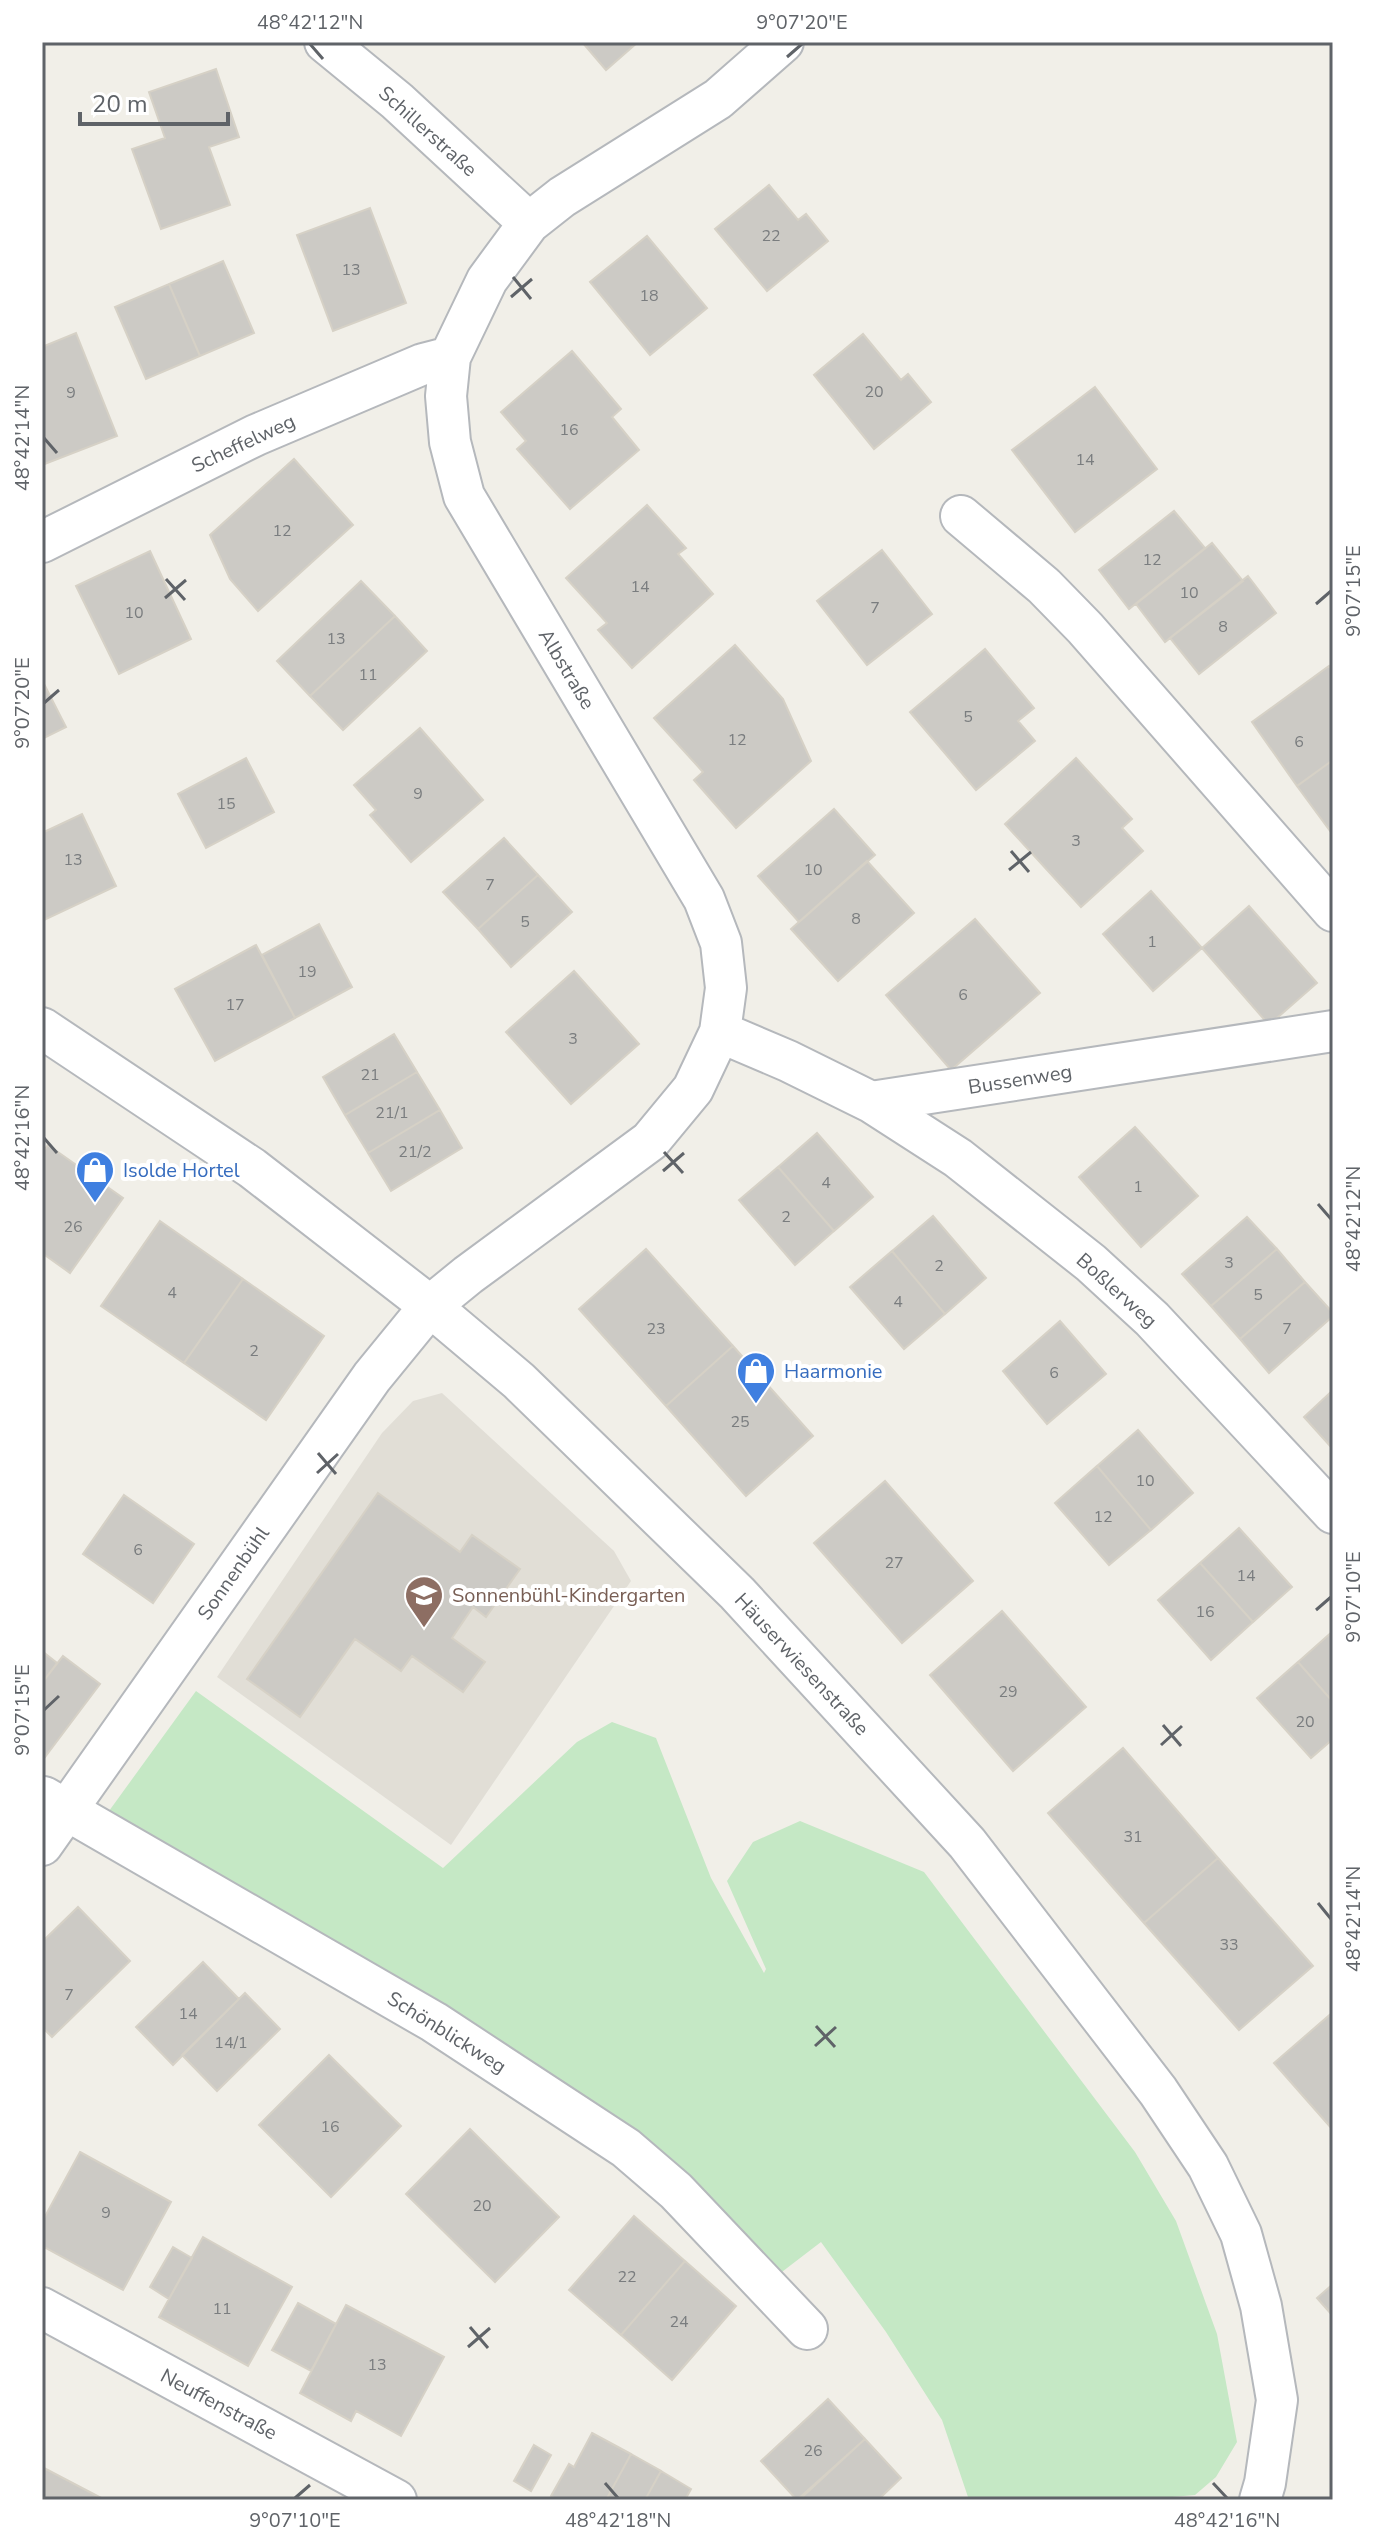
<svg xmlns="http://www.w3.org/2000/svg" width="1375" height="2542" viewBox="0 0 1375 2542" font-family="'Nunito Sans',sans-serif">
	<rect width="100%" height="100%" fill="#f1efe8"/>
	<path fill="#e1ded6" d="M442 1393 614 1551 631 1581 451 1845 217 1677 382 1433 413 1401Z"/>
	<path fill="#c5e8c5" d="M196 1691 443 1868 577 1742 612 1722 656 1738 711 1878 764 1973 766 1969 727 1881 753 1842 800 1821 924 1872 1135 2152 1176 2221 1217 2334 1237 2442 1216 2477 1195 2495 1138 2500H969L942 2420 886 2332 821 2242 774 2278 422 2002 109 1811Z"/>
	<path fill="#cccac5" stroke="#d6d1c6" stroke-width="2" d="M582 42H638L606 70Z
		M216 69 239 137 209 147 230 205 161 229 132 149 165 138 149 92Z
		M769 185 798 220 806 214 828 241 767 291 715 229Z
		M370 208 406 303 333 331 297 235Z
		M647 236 707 308 650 355 590 282Z
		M223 261 254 333 200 356 169 284Z
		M169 284 200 356 146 379 115 307Z
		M76 333 117 436 42 465V347Z
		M863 334 901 380 908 374 931 402 874 449 814 375Z
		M572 351 621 409 612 417 639 450 570 509 517 449 526 441 501 412Z
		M1095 387 1157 469 1075 532 1012 450Z
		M294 459 353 525 258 611 230 579 210 535Z
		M647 505 686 548 678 554 713 594 632 668 598 630 607 623 566 578Z
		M1174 511 1205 548 1129 609 1099 570Z
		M1212 543 1243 581 1165 642 1136 604Z
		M882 550 932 614 867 665 817 601Z
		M150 551 191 639 119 674 76 586Z
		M1248 576 1276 613 1199 674 1170 638Z
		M361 581 395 616 310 696 277 661Z
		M395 616 427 651 343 730 310 696Z
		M735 645 783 699 811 761 736 828 694 780 703 772 654 718Z
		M985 649 1034 708 1018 721 1035 741 976 790 910 712Z
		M1329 666 1333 672V760L1297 786 1252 722Z
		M42 680 66 727 42 739Z
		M420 728 483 800 411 862 370 815 376 810 354 785Z
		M246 758 274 812 206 848 178 794Z
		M1076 758 1132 819 1122 828 1143 851 1081 907 1005 824Z
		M1333 760V835L1297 786Z
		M834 809 875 855 799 922 758 876Z
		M82 814 116 886 42 921V833Z
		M504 838 538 875 478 929 443 892Z
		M867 861 914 913 838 981 791 929Z
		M538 875 572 912 511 967 478 929Z
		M1151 891 1202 948 1153 991 1103 934Z
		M1249 906 1317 983 1269 1025 1202 948Z
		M975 919 1040 993 951 1070 886 995Z
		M319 924 352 987 295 1018 262 955Z
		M256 945 295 1018 215 1061 175 989Z
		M574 971 639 1044 571 1104 506 1032Z
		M394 1034 417 1072 345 1115 323 1077Z
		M417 1072 440 1110 368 1153 345 1115Z
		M440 1110 462 1148 391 1191 368 1153Z
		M1135 1127 1198 1196 1141 1247 1079 1177Z
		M817 1133 873 1197 834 1231 778 1167Z
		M48 1145 123 1198 70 1273 42 1253V1153Z
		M778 1167 834 1231 795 1265 739 1200Z
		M933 1216 986 1278 945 1314 892 1251Z
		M1247 1217 1277 1249 1211 1306 1182 1274Z
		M160 1221 243 1279 184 1363 101 1306Z
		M646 1249 733 1346 666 1406 579 1309Z
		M1277 1249 1305 1282 1240 1339 1211 1306Z
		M892 1251 945 1314 904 1349 850 1287Z
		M243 1279 324 1336 266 1420 184 1363Z
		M1305 1282 1333 1313V1316L1269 1373 1240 1339Z
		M1060 1321 1106 1374 1047 1424 1003 1371Z
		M733 1346 813 1436 746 1496 666 1406Z
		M1333 1390V1446L1331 1447 1304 1417Z
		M1138 1430 1193 1493 1151 1530 1097 1466Z
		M1097 1466 1151 1530 1109 1565 1055 1503Z
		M885 1481 973 1581 902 1643 814 1543Z
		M378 1493 460 1552 472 1535 520 1569 486 1617 473 1607 452 1638 485 1662 463 1692 412 1656 401 1671 355 1639 300 1717 247 1679Z
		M124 1495 194 1544 153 1603 83 1554Z
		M1239 1528 1292 1587 1253 1622 1200 1563Z
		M1200 1563 1253 1622 1211 1660 1158 1600Z
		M1002 1611 1086 1707 1013 1771 930 1675Z
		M1333 1631V1702L1298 1662Z
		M42 1651 57 1663 42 1683Z
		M63 1656 100 1684 42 1761V1683Z
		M1298 1662 1333 1702V1739L1311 1758 1257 1698Z
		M1123 1748 1218 1858 1144 1923 1048 1813Z
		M1218 1858 1313 1966 1239 2030 1144 1923Z
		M78 1907 130 1961 52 2037 42 2027V1942Z
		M203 1962 239 1999 173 2065 136 2027Z
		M245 1993 280 2029 217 2091 182 2055Z
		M1333 2012V2130L1274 2063Z
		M329 2055 401 2126 331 2197 259 2125Z
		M470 2129 559 2217 495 2282 406 2194Z
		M80 2152 171 2202 123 2290 42 2246V2222Z
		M634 2216 685 2261 621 2335 569 2290Z
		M203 2237 292 2287 248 2366 159 2317Z
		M173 2247 192 2258 169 2299 150 2287Z
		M685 2261 736 2306 672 2380 621 2335Z
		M1333 2284V2316L1317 2298Z
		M298 2303 336 2324 311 2371 272 2350Z
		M346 2305 444 2357 401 2436 356 2411 351 2421 300 2393Z
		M828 2399 865 2439 797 2500 761 2461Z
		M592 2433 631 2454 606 2500H557L551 2496 569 2464 574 2467Z
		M865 2439 901 2478 878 2500H799Z
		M534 2445 551 2455 531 2491 514 2481Z
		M631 2454 661 2471 645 2500H606Z
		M42 2467 105 2500H42Z
		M661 2471 691 2489 685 2500H645Z"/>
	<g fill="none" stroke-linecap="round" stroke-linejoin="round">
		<defs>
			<path id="street" d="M325 42 397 101 529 223
				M961 516 1044 586 1085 628 1333 911
				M42 542 256 435 423 364 450 357
				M42 1028 252 1168 430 1306 519 1381 737 1593 967 1843 1158 2091 1208 2166 1241 2234 1261 2306 1277 2400 1265 2483 1260 2500
				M720 1032 788 1061 871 1102 1333 1031
				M871 1102 958 1158 1091 1263 1152 1319 1333 1513
				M44 1797 434 2022 626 2148 676 2191 807 2329
				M42 1845 372 1377 430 1306 468 1275 650 1141 693 1089 720 1032 726 988 721 943 704 899 464 496 450 442 446 396 450 357 487 280 529 223 562 197 718 99 783 42
				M42 2308 396 2500"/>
		</defs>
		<use href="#street" stroke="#b5b8bc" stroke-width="44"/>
		<use href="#street" stroke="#fff" stroke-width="40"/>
	</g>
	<path fill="none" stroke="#5f6368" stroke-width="3" d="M310 44 323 59M787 57 802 44M513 277 531 299M511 297 532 279M44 438 57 453M166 579 185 600M165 598 186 580M1316 604 1331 591M44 703 59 690M1011 851 1029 872M1009 870 1031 852M44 1138 57 1153M664 1152 683 1173M663 1171 684 1153M1318 1204 1331 1219M318 1453 336 1474M317 1473 338 1454M1316 1610 1331 1597M44 1710 59 1696M1163 1725 1181 1746M1161 1745 1182 1726M1318 1903 1331 1919M816 2026 835 2047M815 2046 836 2027M470 2327 488 2348M468 2347 490 2328M605 2483 618 2498M1213 2483 1227 2498M295 2498 310 2485"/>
	<defs>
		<symbol id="shop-pin" viewBox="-11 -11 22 30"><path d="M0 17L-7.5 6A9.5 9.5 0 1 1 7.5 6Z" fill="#3f7fe0" stroke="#fff"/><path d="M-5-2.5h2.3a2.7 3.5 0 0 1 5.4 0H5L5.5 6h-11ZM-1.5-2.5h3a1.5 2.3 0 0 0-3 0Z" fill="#fff"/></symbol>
		<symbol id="school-pin" viewBox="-11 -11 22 30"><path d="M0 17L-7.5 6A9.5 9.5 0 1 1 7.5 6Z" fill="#8d6e63" stroke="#fff"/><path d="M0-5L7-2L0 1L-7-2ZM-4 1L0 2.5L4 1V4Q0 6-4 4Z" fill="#fff"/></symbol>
	</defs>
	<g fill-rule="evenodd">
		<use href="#shop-pin" x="73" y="1148" width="44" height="60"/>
		<use href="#shop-pin" x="734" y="1349" width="44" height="60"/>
		<use href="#school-pin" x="402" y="1573" width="44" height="60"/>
	</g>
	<g text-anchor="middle" stroke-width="8" stroke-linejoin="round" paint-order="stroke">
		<g font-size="16" fill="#7a7d7f">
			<text x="771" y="241">22</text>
			<text x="351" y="275">13</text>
			<text x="649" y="301">18</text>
			<text x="874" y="397">20</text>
			<text x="71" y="398">9</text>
			<text x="569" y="435">16</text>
			<text x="1085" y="465">14</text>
			<text x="282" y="536">12</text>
			<text x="1152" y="565">12</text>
			<text x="640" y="592">14</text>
			<text x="1189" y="598">10</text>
			<text x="875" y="613">7</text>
			<text x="134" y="618">10</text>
			<text x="1223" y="632">8</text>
			<text x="336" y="644">13</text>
			<text x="368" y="680">11</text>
			<text x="968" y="722">5</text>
			<text x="737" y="745">12</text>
			<text x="1299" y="747">6</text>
			<text x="418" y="799">9</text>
			<text x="226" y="809">15</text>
			<text x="1076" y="846">3</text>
			<text x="73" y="865">13</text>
			<text x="813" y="875">10</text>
			<text x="490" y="890">7</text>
			<text x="856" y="924">8</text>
			<text x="525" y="927">5</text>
			<text x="1152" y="947">1</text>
			<text x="307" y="977">19</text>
			<text x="963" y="1000">6</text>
			<text x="235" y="1010">17</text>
			<text x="573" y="1044">3</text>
			<text x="370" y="1080">21</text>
			<text x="392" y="1118">21/1</text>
			<text x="415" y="1157">21/2</text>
			<text x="826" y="1188">4</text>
			<text x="1138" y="1192">1</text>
			<text x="786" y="1222">2</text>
			<text x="73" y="1232">26</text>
			<text x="1229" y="1268">3</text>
			<text x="939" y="1271">2</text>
			<text x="172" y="1298">4</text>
			<text x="1258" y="1300">5</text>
			<text x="898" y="1307">4</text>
			<text x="656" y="1334">23</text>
			<text x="1287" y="1334">7</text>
			<text x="254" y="1356">2</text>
			<text x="1054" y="1378">6</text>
			<text x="740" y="1427">25</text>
			<text x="1145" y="1486">10</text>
			<text x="1103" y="1522">12</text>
			<text x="138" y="1555">6</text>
			<text x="894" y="1568">27</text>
			<text x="1246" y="1581">14</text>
			<text x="1205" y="1617">16</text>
			<text x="1008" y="1697">29</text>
			<text x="1305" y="1727">20</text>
			<text x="1133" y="1842">31</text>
			<text x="1229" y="1950">33</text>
			<text x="69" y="2000">7</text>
			<text x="188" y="2019">14</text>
			<text x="231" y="2048">14/1</text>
			<text x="330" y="2132">16</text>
			<text x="482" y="2211">20</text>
			<text x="106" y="2218">9</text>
			<text x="627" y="2282">22</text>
			<text x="222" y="2314">11</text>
			<text x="679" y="2327">24</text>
			<text x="377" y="2370">13</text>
			<text x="813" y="2456">26</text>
		</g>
		<g font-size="20" fill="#5f6368" stroke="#fff">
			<text transform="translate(428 131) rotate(42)" y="7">Schillerstraße</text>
			<text transform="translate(243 443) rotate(-25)" y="7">Scheffelweg</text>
			<text transform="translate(567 669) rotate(59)" y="7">Albstraße</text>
			<text transform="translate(1020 1079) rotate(-9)" y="7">Bussenweg</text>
			<text transform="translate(1117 1290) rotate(42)" y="7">Boßlerweg</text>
			<text transform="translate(233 1573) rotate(-55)" y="7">Sonnenbühl</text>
			<text transform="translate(802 1664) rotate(47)" y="7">Häuserwiesenstraße</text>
			<text transform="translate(447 2032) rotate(32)" y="7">Schönblickweg</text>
			<text transform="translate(219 2404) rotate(28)" y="7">Neuffenstraße</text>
		</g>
		<g font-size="20" fill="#366cbe" stroke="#fff" text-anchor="start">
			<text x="123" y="1177">Isolde Hortel</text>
			<text x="784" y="1378">Haarmonie</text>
		</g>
		<g font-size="20" fill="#785e54" stroke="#fff" text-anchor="start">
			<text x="452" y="1602">Sonnenbühl-Kindergarten</text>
		</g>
	</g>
	<rect width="1375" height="2542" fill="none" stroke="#ffffff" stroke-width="88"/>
	<path d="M80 112v12h148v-12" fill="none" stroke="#5f6368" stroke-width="4"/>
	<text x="92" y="112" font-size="24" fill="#5f6368" stroke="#ffffff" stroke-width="6" paint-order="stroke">20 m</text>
	<rect x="44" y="44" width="1287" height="2454" fill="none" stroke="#5f6368" stroke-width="3"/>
	<g font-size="20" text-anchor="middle" fill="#5f6368">
		<text x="310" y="29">48°42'12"N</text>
		<text x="802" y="29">9°07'20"E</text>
		<text transform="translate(22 438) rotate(-90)" y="7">48°42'14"N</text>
		<text transform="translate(1353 591) rotate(-90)" y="7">9°07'15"E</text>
		<text transform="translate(22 703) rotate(-90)" y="7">9°07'20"E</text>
		<text transform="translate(22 1138) rotate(-90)" y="7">48°42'16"N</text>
		<text transform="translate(1353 1219) rotate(-90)" y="7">48°42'12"N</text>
		<text transform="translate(1353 1597) rotate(-90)" y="7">9°07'10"E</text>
		<text transform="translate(22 1710) rotate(-90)" y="7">9°07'15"E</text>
		<text transform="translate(1353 1919) rotate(-90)" y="7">48°42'14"N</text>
		<text x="295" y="2527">9°07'10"E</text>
		<text x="618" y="2527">48°42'18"N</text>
		<text x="1227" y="2527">48°42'16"N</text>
	</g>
</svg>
